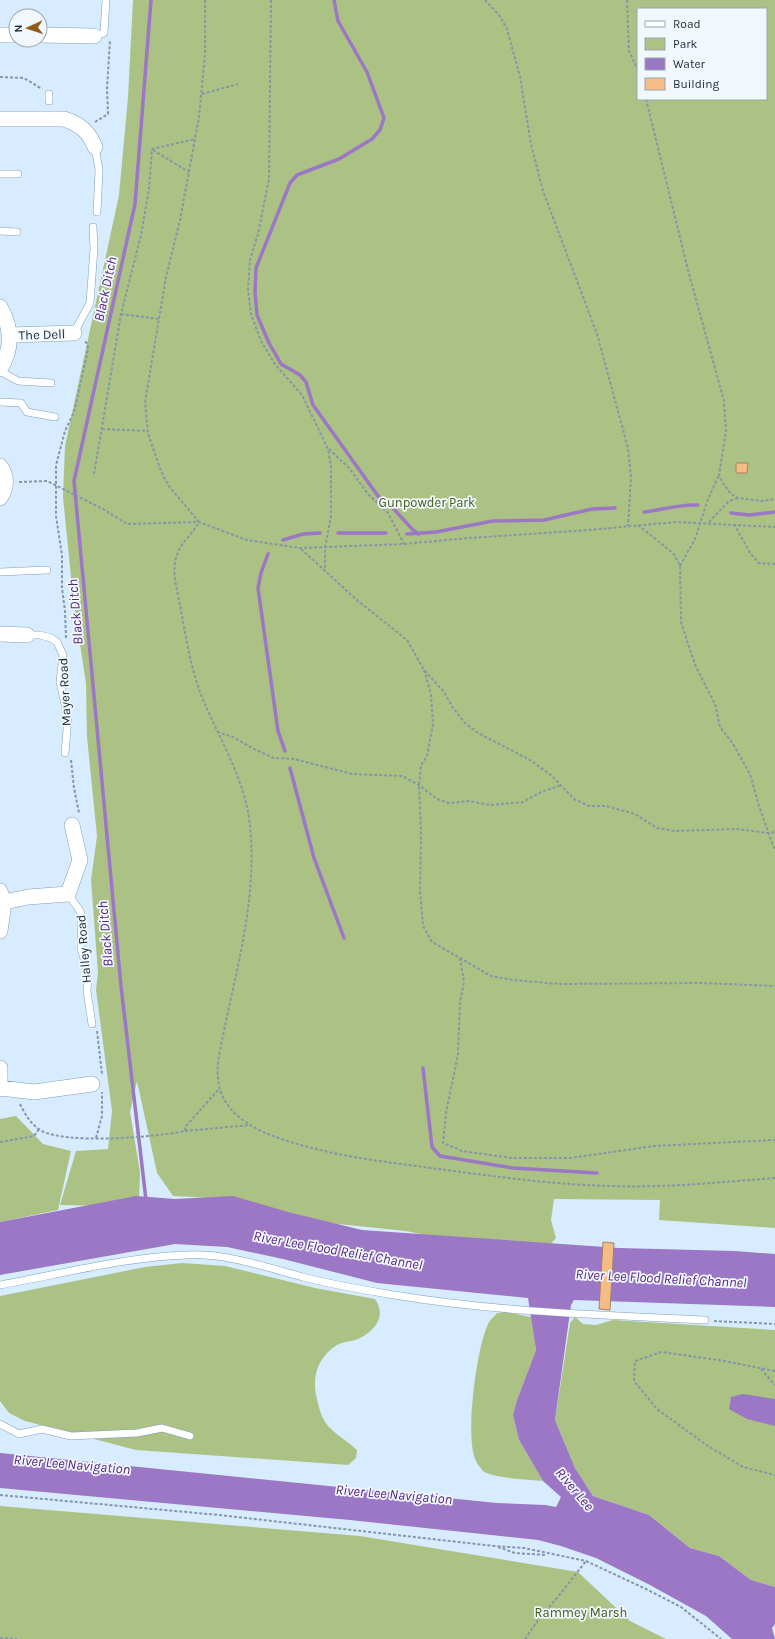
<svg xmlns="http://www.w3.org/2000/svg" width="775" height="1639" viewBox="0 0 775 1639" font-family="Karla,sans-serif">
	<rect width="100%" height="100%" fill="#d7ecfe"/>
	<path fill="#acc284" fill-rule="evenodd" d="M133 0H775V1228L659 1220 660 1200 554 1199 551 1220 556 1238 545 1251 441 1238 406 1231 319 1222 232 1199 173 1196 157 1173 137 1081 130 1112 140 1172 139 1204 112 1206 60 1205 76 1151 108 1149 112 1111 96 990 98 973 91 880 97 836 87 737 86 684 73 597 63 497 65 446 119 195 128 97ZM638 9H766V99H638Z
		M16 1116 43 1144 71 1151 58 1210 0 1222V1119Z
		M182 1263 225 1266 315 1288 375 1299C386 1315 377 1329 360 1338 353 1342 344 1341 337 1345 319 1356 312 1375 316 1395 319 1407 321 1420 331 1429 339 1437 349 1442 357 1450L356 1458 348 1465 136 1450 25 1421 9 1413 0 1401V1296L145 1267Z
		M505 1312 531 1317 536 1350 517 1400 513 1415 519 1440 543 1481C531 1480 491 1478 483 1471 481 1468 477 1464 476 1461 464 1438 477 1344 489 1322 491 1319 495 1316 497 1313Z
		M575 1317 583 1324 596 1325 613 1320 775 1330V1587L751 1580 719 1556 690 1548 649 1515 593 1496 575 1468 555 1420 570 1323Z
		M0 1506 360 1536 578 1572 630 1621 666 1639H0Z"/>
	<path fill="#9b77c5" d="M136 1196 175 1199 233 1196 288 1212 362 1230 619 1248 734 1251 775 1254V1307L574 1300 571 1305 555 1420 575 1468 593 1496 649 1515 690 1548 719 1556 751 1580 775 1587V1624L772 1628 775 1639H732L706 1616 650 1585 596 1558 561 1546 538 1540 350 1520 0 1488V1453L497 1503 545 1505 556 1507 561 1497 543 1481 519 1440 513 1415 517 1400 536 1350 528 1298 377 1283 283 1259 227 1247 175 1244 0 1275V1222Z
		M743 1394 775 1399V1426L747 1419 729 1409 731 1397Z"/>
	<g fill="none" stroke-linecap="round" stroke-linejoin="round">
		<path stroke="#9b77c5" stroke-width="3.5" d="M334 0 338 21 367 72 384 118 380 130 372 139 339 159 297 175 290 183 256 268 255 292 257 315 269 343 281 364 300 375 306 382 313 405 378 496 392 507 413 530 419 534
			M644 512C662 510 680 504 698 505
			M731 513 749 515 775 512
			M338 533H386
			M407 534 436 532 493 521 544 520 592 509 615 508
			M283 540 303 534 320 533
			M268 554 261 573 258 588 278 731 285 751
			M290 768 314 858 344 938
			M423 1068 432 1147 440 1156 513 1168 597 1173
			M146 1200 121 986 74 481 135 204 151 0"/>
	</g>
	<path fill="#f6bc86" stroke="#a28367" d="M736 463H748L747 473H736Z
		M603 1242 614 1243 610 1310 599 1309Z"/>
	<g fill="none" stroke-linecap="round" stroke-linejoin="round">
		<defs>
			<path id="service" d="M94 36 104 33 106 0
				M49 101V94
				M95 147 99 170 97 212
				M0 174H18
				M0 231 17 232
				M74 333 90 303 94 248 93 227
				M0 371 18 381 51 383
				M0 402 21 403 27 412 55 417
				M0 572 47 570
				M27 635H40L51 638 57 642 63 655 60 682 68 718 65 753
				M68 894 80 911 82 918 81 948 88 973 87 991 92 1024
				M0 1285C61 1274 125 1257 187 1255 227 1253 265 1267 303 1277 333 1285 364 1290 394 1295 497 1312 601 1315 705 1320
				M0 1424 19 1434 42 1429 71 1436 137 1433 162 1428 190 1436"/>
			<path id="minor" d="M0 35H16
				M40 35 94 36
				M0 119H64C80 124 89 132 95 147
				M0 307C12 328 13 348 0 369
				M11 335 74 333
				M0 466C8 477 7 487 0 498
				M0 634 27 635
				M0 891 4 902 0 931
				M4 902 28 897 68 894 80 860 72 825
				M0 1068V1089
				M1 1088 34 1092 92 1084"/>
		</defs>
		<use href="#service" stroke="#7e9fbb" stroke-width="8"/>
		<use href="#minor" stroke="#7e9fbb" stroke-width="16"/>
		<path stroke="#8596a6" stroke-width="2" stroke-dasharray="3 2" stroke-linecap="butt" d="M205 0V54L199 117 180 220 166 277 145 402 148 434 161 471 168 485 199 522C193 534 181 542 177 555 171 570 177 589 180 605 186 637 191 672 204 702 221 742 246 782 250 826 258 905 233 979 219 1056 216 1075 217 1092 230 1108 239 1119 255 1129 268 1134 323 1156 388 1162 446 1170 501 1177 556 1185 612 1186 666 1188 721 1182 775 1178
			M271 0 269 179 258 234 250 259 248 290 251 314 261 341 274 363 302 395 328 449 331 466V516L325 548V571
			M485 0 499 15 507 29 520 77 531 144 543 191 597 334 628 448 631 478 628 526
			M627 0 629 51 638 70
			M0 77 24 78 42 89
			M202 94 238 84
			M646 99 688 270 724 401 726 432 719 475 722 482 731 494 738 498 762 501 775 499
			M95 122 108 114 107 89 110 40
			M153 150 189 172
			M121 314 159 319
			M102 429 148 431
			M329 449 349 468 368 494 388 513 404 544
			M94 474 121 314 141 235 149 189 152 149 195 139
			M19 482 47 481 103 509 127 524 199 522 247 540 300 548 404 544 469 538 589 530 676 522 775 527
			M709 522 729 501 738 498
			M734 524 750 553 759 563 775 564
			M638 525 674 554 680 566 681 622 688 644 696 667 715 704 720 727 733 744 750 774 759 806 775 851
			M301 549 358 601 407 640 424 670 444 692 453 708 465 723 478 733 530 760 552 776 574 799 589 806H606L635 814 657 828 675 831 737 829 768 833 775 832
			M680 566 695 539 708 499 719 475
			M66 638 65 611 62 588V555L56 516V465L65 431 74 412 87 354 88 345 85 341
			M424 670 431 694 433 724 427 756 421 765 419 785 421 831 420 891 423 926 432 942 491 976 513 980 559 984 702 983 775 986
			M217 732 233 737 254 749 274 758 294 759 352 774 402 776 419 785 437 799 449 803 469 801 490 805 523 802 541 792 562 785
			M71 760 74 788 79 813
			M460 958 464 982 460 1002 458 1054 446 1113 443 1143 462 1151 512 1158H570L654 1146 775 1140
			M97 1031 102 1074
			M20 1104C25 1114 30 1123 40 1130 65 1145 156 1137 185 1131L186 1126 219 1089
			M185 1131 250 1125
			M96 1138 102 1116V1092
			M0 1142 34 1136 39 1129
			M714 1321 775 1324
			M761 1369 775 1385
			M775 1371 719 1360 661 1352 635 1361 634 1381 657 1409 705 1444 743 1467 775 1475
			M0 1495 219 1515 494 1546 524 1548 586 1561 646 1589 681 1607 721 1639
			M498 1547 515 1553 546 1555
			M0 1638 17 1639
			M525 1639 541 1616 557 1598 586 1561"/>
		<use href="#service" stroke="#fff" stroke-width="7"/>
		<use href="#minor" stroke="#fff" stroke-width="15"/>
	</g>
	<g text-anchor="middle" stroke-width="3.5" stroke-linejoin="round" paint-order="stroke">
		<g font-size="13" fill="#1c2935" stroke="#f0f7fd">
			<text transform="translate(42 334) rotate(-2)" y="5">The Dell</text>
			<text transform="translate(64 692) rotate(-93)" y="5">Mayer Road</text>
			<text transform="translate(83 949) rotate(-95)" y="5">Halley Road</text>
		</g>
		<g font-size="13" fill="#485a1b" stroke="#f0f7fd">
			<text x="427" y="507">Gunpowder Park</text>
			<text x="581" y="1617">Rammey Marsh</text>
		</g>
		<g font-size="14" font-style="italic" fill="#552382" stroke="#f0f7fd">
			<text transform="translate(105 289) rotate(-78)" y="5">Black Ditch</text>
			<text transform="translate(75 612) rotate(-95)" y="5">Black Ditch</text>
			<text transform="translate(105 934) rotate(-95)" y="5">Black Ditch</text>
			<text transform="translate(338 1250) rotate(10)" y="5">River Lee Flood Relief Channel</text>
			<text transform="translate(661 1278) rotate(3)" y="5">River Lee Flood Relief Channel</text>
			<text transform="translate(72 1464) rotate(5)" y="5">River Lee Navigation</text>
			<text transform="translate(575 1489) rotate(50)" y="5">River Lee</text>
			<text transform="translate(394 1494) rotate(5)" y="5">River Lee Navigation</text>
		</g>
	</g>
	<rect x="637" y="8" width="130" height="92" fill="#f0f7fd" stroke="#9ba5ad"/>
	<rect x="645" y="21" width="20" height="6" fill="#ffffff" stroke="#9ba5ad"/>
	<text x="673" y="28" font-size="12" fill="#1c2935">Road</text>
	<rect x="645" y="38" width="20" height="12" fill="#acc284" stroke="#9ba5ad"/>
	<text x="673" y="48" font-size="12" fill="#1c2935">Park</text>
	<rect x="645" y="58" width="20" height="12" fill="#9b77c5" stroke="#9ba5ad"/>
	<text x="673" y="68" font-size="12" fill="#1c2935">Water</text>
	<rect x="645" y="78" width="20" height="12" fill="#f6bc86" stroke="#9ba5ad"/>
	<text x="673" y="88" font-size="12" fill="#1c2935">Building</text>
	<g transform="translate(28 28) rotate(267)"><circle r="19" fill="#f0f7fd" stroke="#9ba5ad"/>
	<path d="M0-3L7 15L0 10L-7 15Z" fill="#945a17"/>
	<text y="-6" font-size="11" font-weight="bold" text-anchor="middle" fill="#1c2935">N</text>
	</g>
</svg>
